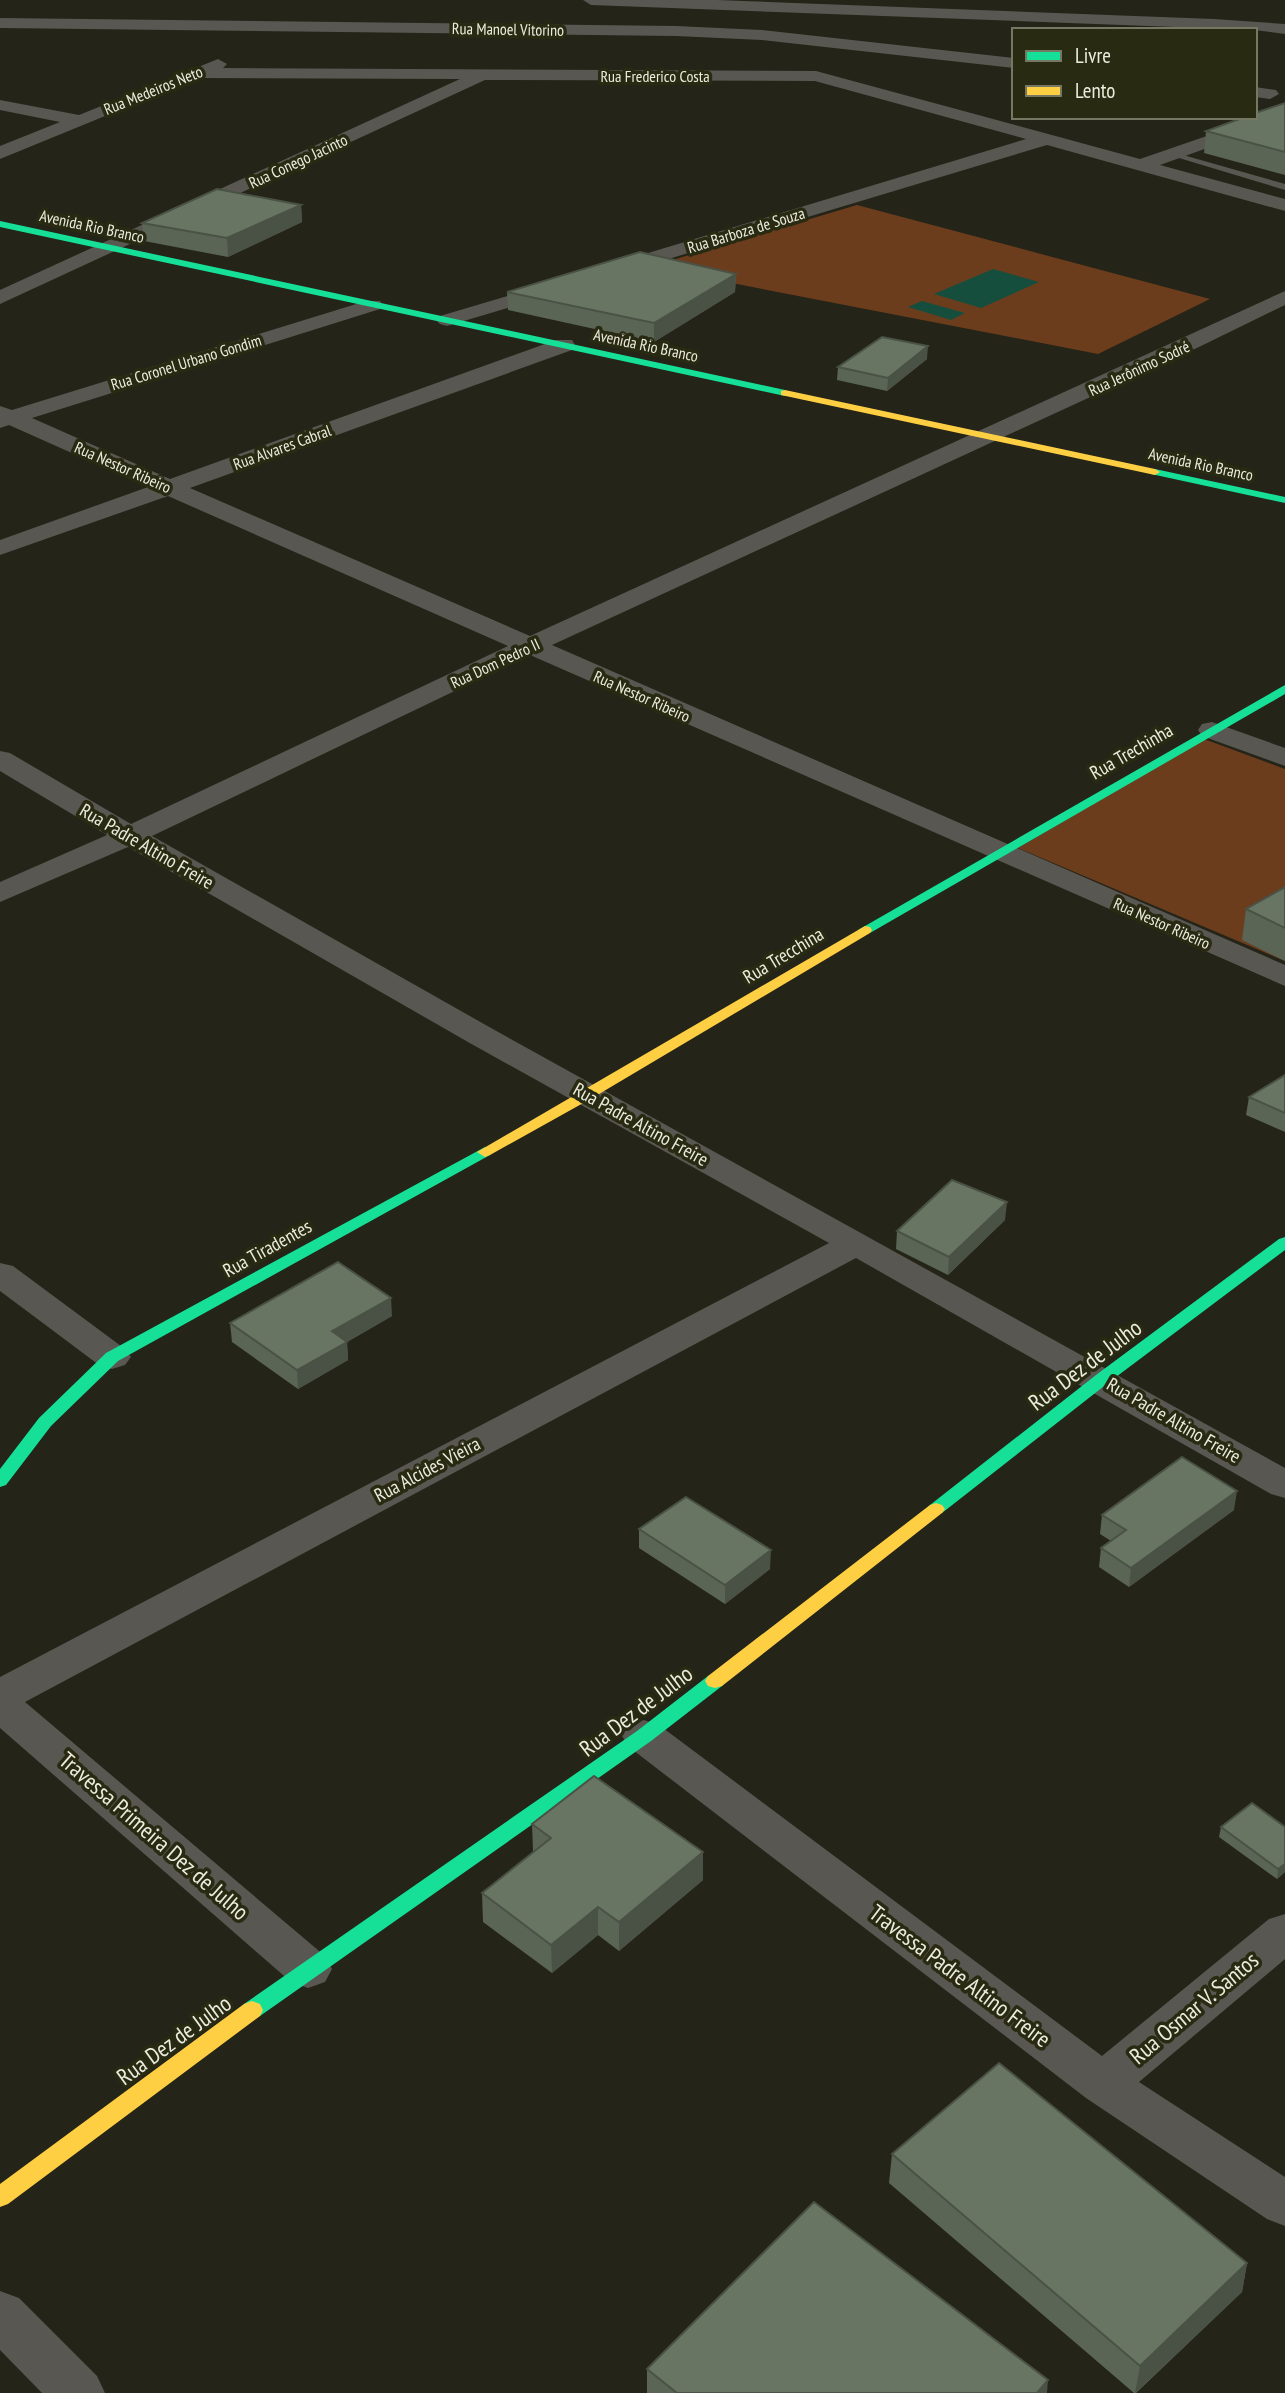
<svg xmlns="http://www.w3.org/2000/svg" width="1285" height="2393" viewBox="0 0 1285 2393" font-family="'PT Sans Narrow',sans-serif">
	<rect width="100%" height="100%" fill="#242418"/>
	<path fill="#6c3d1c" d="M857 205 1210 299 1098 354 649 267Z
		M1204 739 1285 769V961L1018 848Z"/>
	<path fill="#164e3e" d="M993 269 1039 282 981 308 934 294Z
		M922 301 965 313 951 320 908 307Z"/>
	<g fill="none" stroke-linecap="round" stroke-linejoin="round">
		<path fill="#595751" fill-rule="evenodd" d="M1169 151 1285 184V190L1169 155Z"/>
		<path fill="#595751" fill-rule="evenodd" d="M583 0H717L1214 19 1285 24V34L1255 30 591 5Z
			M0 18 676 26 762 30 1014 58V68L762 40 676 36 0 28Z
			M218 59 227 64 223 68 816 71 1140 159 1285 109V120L1160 165 1285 199V211L1047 145 612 276 605 274 602 270 605 266 1026 139 815 81 485 80 0 304V290L460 79 198 78 0 159V146L60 122 0 110V100L79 115Z
			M1255 87 1276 90 1279 94 1270 99 1255 97Z
			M551 283 558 285 561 289 558 293 447 326 440 324 436 320 440 316Z
			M1285 291V305L1199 347 552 645 1285 965V986L530 655 152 836 491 1028 1285 1468V1498L1271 1494 856 1258 25 1702 325 1956 332 1969 325 1982 308 1988 291 1982 0 1728V1677L829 1243 468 1042 128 847 0 902V882L107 835 0 771V751L10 753 131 824 508 646 168 496 0 555V540L148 487 9 425 0 428V406L12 410 366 301H380L383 305 380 309 32 418 170 479 556 340H572L575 345 572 350 190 488 530 636Z
			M1212 722 1285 748V766L1202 736 1198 730 1202 724Z
			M0 1263 13 1266 125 1349 131 1357 125 1365 112 1369 99 1365 0 1291Z
			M644 1720 659 1725 1102 2056 1269 1919 1285 1914V1959L1139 2082 1285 2177V2226L1267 2219 1086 2098 629 1747 622 1736 629 1725Z
			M0 2291 19 2298 97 2376 105 2393H42L0 2350Z"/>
		<path fill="#16e098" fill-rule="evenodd" d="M0 221 785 390 790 393 785 396 0 227Z
			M1155 469 1285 497V503L1151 474 1150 472Z
			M1285 685V694L870 933H860L858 930Z
			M485 1147 493 1152 490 1155 118 1361 51 1426 6 1485 0 1487V1469L39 1418 106 1353Z
			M1285 1237V1250L1108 1383 942 1513H930L927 1509 930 1505 1096 1375 1279 1239Z
			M715 1674 722 1676 725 1681 722 1686 651 1741 260 2016 252 2019 244 2016 241 2010 244 2004 637 1731 708 1676Z"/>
		<path fill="#ffcf43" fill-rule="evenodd" d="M785 390 1155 469 1160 472 1155 475 781 395V391Z
			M865 926 870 927 872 930 870 933 594 1097 490 1155 485 1157 477 1152Z
			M936 1503 942 1505 945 1509 942 1513 722 1686 715 1688 708 1686 705 1681 708 1676 930 1505Z
			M252 2001 260 2004 263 2010 260 2016 8 2204 0 2207V2184L244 2004Z"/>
	</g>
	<path fill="#5a6555" d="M1285 103V175L1204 153 1206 131Z
		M301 205 302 222 228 257 144 241 142 223Z
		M736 274 735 292 654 342 508 310 507 292Z
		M927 359 887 391 837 380 838 367Z
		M1285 887V961L1242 940 1246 909Z
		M1285 1075V1132L1246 1115 1249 1097Z
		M1005 1220 948 1275 896 1249 897 1231Z
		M392 1316 347 1342 348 1360 298 1389 232 1342 230 1323Z
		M1234 1510 1129 1587 1099 1567 1101 1548 1111 1541 1100 1534 1102 1515Z
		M639 1529 770 1569 725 1604 639 1548Z
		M532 1824 703 1852V1880L619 1951 598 1935 552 1973 483 1922 482 1893 533 1852Z
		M1221 1827H1285V1872L1277 1879 1219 1837Z
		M892 2154 1247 2263 1242 2292 1136 2393H1134L889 2183Z
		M647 2369 1047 2393H647Z"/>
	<path fill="#4a5245" d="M301 205 302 222 228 257 227 238Z
		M736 274 735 292 654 342V323Z
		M928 346 927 359 887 391 888 378Z
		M1007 1202 1005 1220 948 1275 949 1257Z
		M391 1298 392 1316 347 1342 348 1360 298 1389 297 1370 332 1331Z
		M1237 1491 1234 1510 1129 1587 1131 1568Z
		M771 1550 770 1569 725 1604V1585Z
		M703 1852V1880L619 1951V1922Z
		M1285 1864V1872L1277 1879 1278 1869Z
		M598 1907V1935L552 1973 551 1945Z
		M1247 2263 1242 2292 1135 2393 1140 2366Z
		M1048 2380 1047 2393H1037Z"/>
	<path fill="#697563" stroke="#4a5245" stroke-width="2" d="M1285 103V152L1206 131 1245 117H1255V113Z
		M217 189 301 205 227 238 142 223Z
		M640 252 736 274 654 323 507 292Z
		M882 337 928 346 888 378 838 367Z
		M1285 887V928L1246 909Z
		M1285 1075V1113L1249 1097Z
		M952 1180 1007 1202 949 1257 897 1231Z
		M338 1262 391 1298 332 1331 347 1342 297 1370 230 1323Z
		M1182 1457 1237 1491 1131 1568 1101 1548 1126 1530 1102 1515Z
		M686 1497 771 1550 725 1585 639 1529Z
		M594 1776 703 1852 619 1922 598 1907 551 1945 482 1893 551 1838 532 1824Z
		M1252 1803 1285 1827V1864L1278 1869 1221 1827Z
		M999 2063 1247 2263 1140 2366 892 2154Z
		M814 2202 1048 2380 1037 2393H677L647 2369Z"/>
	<g text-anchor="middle" stroke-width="7" stroke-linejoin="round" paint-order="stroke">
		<g font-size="16" fill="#ebecdd" stroke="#292a12">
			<text transform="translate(508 29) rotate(1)" y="6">Rua Manoel Vitorino</text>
			<text x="655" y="82">Rua Frederico Costa</text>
			<text transform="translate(153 90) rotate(-22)" y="6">Rua Medeiros Neto</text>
			<text transform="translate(298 161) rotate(-25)" y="6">Rua Conego Jacinto</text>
			<text transform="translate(92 226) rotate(12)" y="6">Avenida Rio Branco</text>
			<text transform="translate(746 230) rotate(-17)" y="6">Rua Barboza de Souza</text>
			<text transform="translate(646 345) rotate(12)" y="6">Avenida Rio Branco</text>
			<text transform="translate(186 362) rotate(-17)" y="6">Rua Coronel Urbano Gondim</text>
			<text transform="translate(1139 368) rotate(-25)" y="6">Rua Jerônimo Sodré</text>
			<text transform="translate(282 447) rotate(-20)" y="6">Rua Alvares Cabral</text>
			<text transform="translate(1201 464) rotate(12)" y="6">Avenida Rio Branco</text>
			<text transform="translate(123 467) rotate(24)" y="6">Rua Nestor Ribeiro</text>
			<text transform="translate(495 663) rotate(-25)" y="6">Rua Dom Pedro II</text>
			<text transform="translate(642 696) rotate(24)" y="6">Rua Nestor Ribeiro</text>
			<text transform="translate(1162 923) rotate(24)" y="6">Rua Nestor Ribeiro</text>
		</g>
		<g font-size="19" fill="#ebecdd" stroke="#292a12">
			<text transform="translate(1131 751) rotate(-30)" y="7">Rua Trechinha</text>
			<text transform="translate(147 846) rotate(30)" y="7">Rua Padre Altino Freire</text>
			<text transform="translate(783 955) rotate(-31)" y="7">Rua Trecchina</text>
			<text transform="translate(641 1124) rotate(29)" y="7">Rua Padre Altino Freire</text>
			<text transform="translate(267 1248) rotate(-29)" y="7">Rua Tiradentes</text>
			<text transform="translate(1174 1420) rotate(30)" y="7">Rua Padre Altino Freire</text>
			<text transform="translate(427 1469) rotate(-28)" y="7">Rua Alcides Vieira</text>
		</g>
		<g font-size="23" fill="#ebecdd" stroke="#292a12">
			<text transform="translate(1085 1365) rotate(-37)" y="8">Rua Dez de Julho</text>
			<text transform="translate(636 1711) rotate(-37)" y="8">Rua Dez de Julho</text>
			<text transform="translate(154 1836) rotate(41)" y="8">Travessa Primeira Dez de Julho</text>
			<text transform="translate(960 1976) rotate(37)" y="8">Travessa Padre Altino Freire</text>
			<text transform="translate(1194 2008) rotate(-40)" y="8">Rua Osmar V. Santos</text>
			<text transform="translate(174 2040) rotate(-36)" y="8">Rua Dez de Julho</text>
		</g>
	</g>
	<rect x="1012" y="28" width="245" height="91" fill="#292a12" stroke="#777863" stroke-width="2"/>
	<rect x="1026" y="51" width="35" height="10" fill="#16e098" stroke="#777863" stroke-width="2"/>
	<text x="1075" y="63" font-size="21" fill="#ebecdd">Livre</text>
	<rect x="1026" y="86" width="35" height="10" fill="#ffcf43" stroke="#777863" stroke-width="2"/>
	<text x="1075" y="98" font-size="21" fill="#ebecdd">Lento</text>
</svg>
